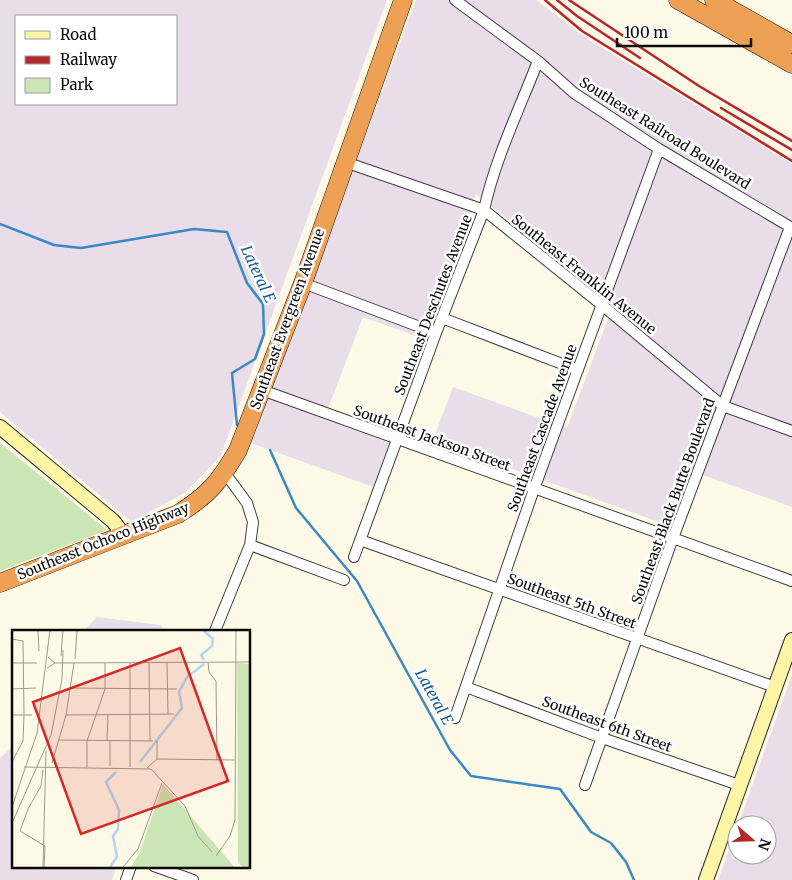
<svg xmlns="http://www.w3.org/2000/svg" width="792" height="880" viewBox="0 0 792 880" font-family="Merriweather,serif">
	<rect width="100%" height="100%" fill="#fefae7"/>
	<path fill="#e8dde9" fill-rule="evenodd" d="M0 0H387L221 455 186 492 132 522 0 412ZM176 16V104H16V16Z
		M416 0H536L588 39 792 164V507L689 470 670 526 433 440 453 387 567 428 614 303 476 194 427 340 363 317 324 419 389 443 373 487 251 443Z
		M97 617 161 625 164 631H83Z
		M792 675V880H718L737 828V855H767V825H738Z
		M14 745V866H117L112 880H0V758Z"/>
	<path fill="#cce5b4" d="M0 443 107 530 0 571Z"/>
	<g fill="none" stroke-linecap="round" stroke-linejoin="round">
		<path stroke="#3989c6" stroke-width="2.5" d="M0 224 54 245 81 248 194 229 227 232 247 283 263 304 264 334 255 359 232 373 237 425
			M270 450 296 508 357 581 450 750 471 776 560 789 591 832 611 843 626 862 634 880"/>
		<defs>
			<path id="street" d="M455 0 538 61 574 93 659 149 792 228
				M345 162 484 210 602 305 723 406 792 431
				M303 283 436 333
				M442 318 578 370
				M262 390 792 581
				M360 540 775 687
				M250 545 344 580
				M354 557 436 333 484 210C495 159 519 110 538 61
				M215 631 250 545 253 522 247 503 225 473
				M466 687 602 738 739 785
				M455 718 534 489 659 149
				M585 785 673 538 790 227
				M154 866 193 880
				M126 880 131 866"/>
			<path id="secondary" d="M0 427 113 521 123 534
				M706 880 792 640"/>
			<path id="highway" d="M678 0 792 64
				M714 0 792 44
				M0 583 178 514C209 495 220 481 238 450L303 283 403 0"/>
		</defs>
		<use href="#street" stroke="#3d3d3d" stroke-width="12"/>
		<use href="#secondary" stroke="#2c2c2c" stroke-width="16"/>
		<use href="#highway" stroke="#1b1b1b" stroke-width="19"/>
		<use href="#street" stroke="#fff" stroke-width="10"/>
		<use href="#secondary" stroke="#fbf5a5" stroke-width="14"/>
		<use href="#highway" stroke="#eea055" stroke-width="18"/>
		<path stroke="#b2292b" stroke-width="2.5" d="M545 0 582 31 792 161
			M557 0 577 16 640 58
			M569 0 699 86 792 141
			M721 108 792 150"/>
	</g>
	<g text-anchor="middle" stroke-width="5" stroke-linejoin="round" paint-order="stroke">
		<g font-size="14" fill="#0a0a0a" stroke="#fff">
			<text transform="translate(665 133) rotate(32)" y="5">Southeast Railroad Boulevard</text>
			<text transform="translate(584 274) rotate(39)" y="5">Southeast Franklin Avenue</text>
			<text transform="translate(433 305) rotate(-69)" y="5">Southeast Deschutes Avenue</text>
			<text transform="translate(287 319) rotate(-70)" y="5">Southeast Evergreen Avenue</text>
			<text transform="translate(542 428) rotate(-70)" y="5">Southeast Cascade Avenue</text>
			<text transform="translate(432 438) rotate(20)" y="5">Southeast Jackson Street</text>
			<text transform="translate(673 501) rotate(-70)" y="5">Southeast Black Butte Boulevard</text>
			<text transform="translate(103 541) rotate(-22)" y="5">Southeast Ochoco Highway</text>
			<text transform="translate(572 601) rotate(20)" y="5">Southeast 5th Street</text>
			<text transform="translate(607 724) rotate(20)" y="5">Southeast 6th Street</text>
		</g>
		<g font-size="15" font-style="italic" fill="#1a5a94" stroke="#fff">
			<text transform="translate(258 274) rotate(65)" y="5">Lateral E</text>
			<text transform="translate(434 697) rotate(61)" y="5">Lateral E</text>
		</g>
	</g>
	<g transform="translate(12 630)">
		<rect width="238" height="238" fill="#fefae7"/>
		<path d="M225 33 237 34V237H230L226 232ZM151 154 219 233 222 237H119L128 222Z" fill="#cce5b4"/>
		<path fill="none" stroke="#afd7f3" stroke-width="2.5" d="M191 0 201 9 200 16 189 25 192 30M128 132 170 78 167 62 175 47 192 34M98 237 105 227 101 206 106 199 107 180 94 152 104 142"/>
		<path fill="none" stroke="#9c9a8f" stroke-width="1" d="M26 0 27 21M0 9 11 11 12 85 11 111 0 132M49 26 51 0M63 29 65 0M0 33H25M43 33 238 32M118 33V137M137 33 138 111M155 33 156 84M196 33 197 42 204 51 205 130M35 38 43 33 36 27M59 58 165 59M0 59 24 58M0 85H20M54 85 162 84M47 110 141 111M95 111 96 85M145 129V111M40 133 54 85 62 33M98 136V111M12 137 139 139 173 176 186 206 200 222M75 137V111L93 59V33M135 138 145 129 223 130M31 140 29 156 16 179 8 201 33 216 32 237M0 177 25 103 38 0M0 193 39 105 50 49 51 20M204 226 218 206 223 190 224 0M31 237 34 121M111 237 126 219 150 153"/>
		<path fill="#d62828" fill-opacity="0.15" stroke="#d62828" stroke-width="2.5" d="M168 18 216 151 69 204 21 72Z"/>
		<rect width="238" height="238" fill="none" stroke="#0a0a0a" stroke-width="2.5"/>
	</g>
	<rect x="15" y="15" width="162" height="90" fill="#ffffff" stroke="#9d9d9d"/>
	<rect x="25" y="31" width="25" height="8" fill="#fbf5a5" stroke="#9d9d9d"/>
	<text x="60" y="40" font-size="15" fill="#0a0a0a">Road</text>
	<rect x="25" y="56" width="25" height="8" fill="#b2292b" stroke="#9d9d9d"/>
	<text x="60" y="65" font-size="15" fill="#0a0a0a">Railway</text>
	<rect x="25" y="78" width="25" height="15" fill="#cce5b4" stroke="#9d9d9d"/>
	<text x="60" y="90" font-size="15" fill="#0a0a0a">Park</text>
	<g transform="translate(752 840) rotate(110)"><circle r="24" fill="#ffffff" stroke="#9d9d9d"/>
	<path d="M0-4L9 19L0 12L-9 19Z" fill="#b2292b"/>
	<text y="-8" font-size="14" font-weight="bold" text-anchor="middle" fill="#0a0a0a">N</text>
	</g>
	<path d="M617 38v8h134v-8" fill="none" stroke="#0a0a0a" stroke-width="2.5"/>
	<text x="624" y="38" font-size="15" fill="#0a0a0a" stroke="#ffffff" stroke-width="4" paint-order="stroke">100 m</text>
</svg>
